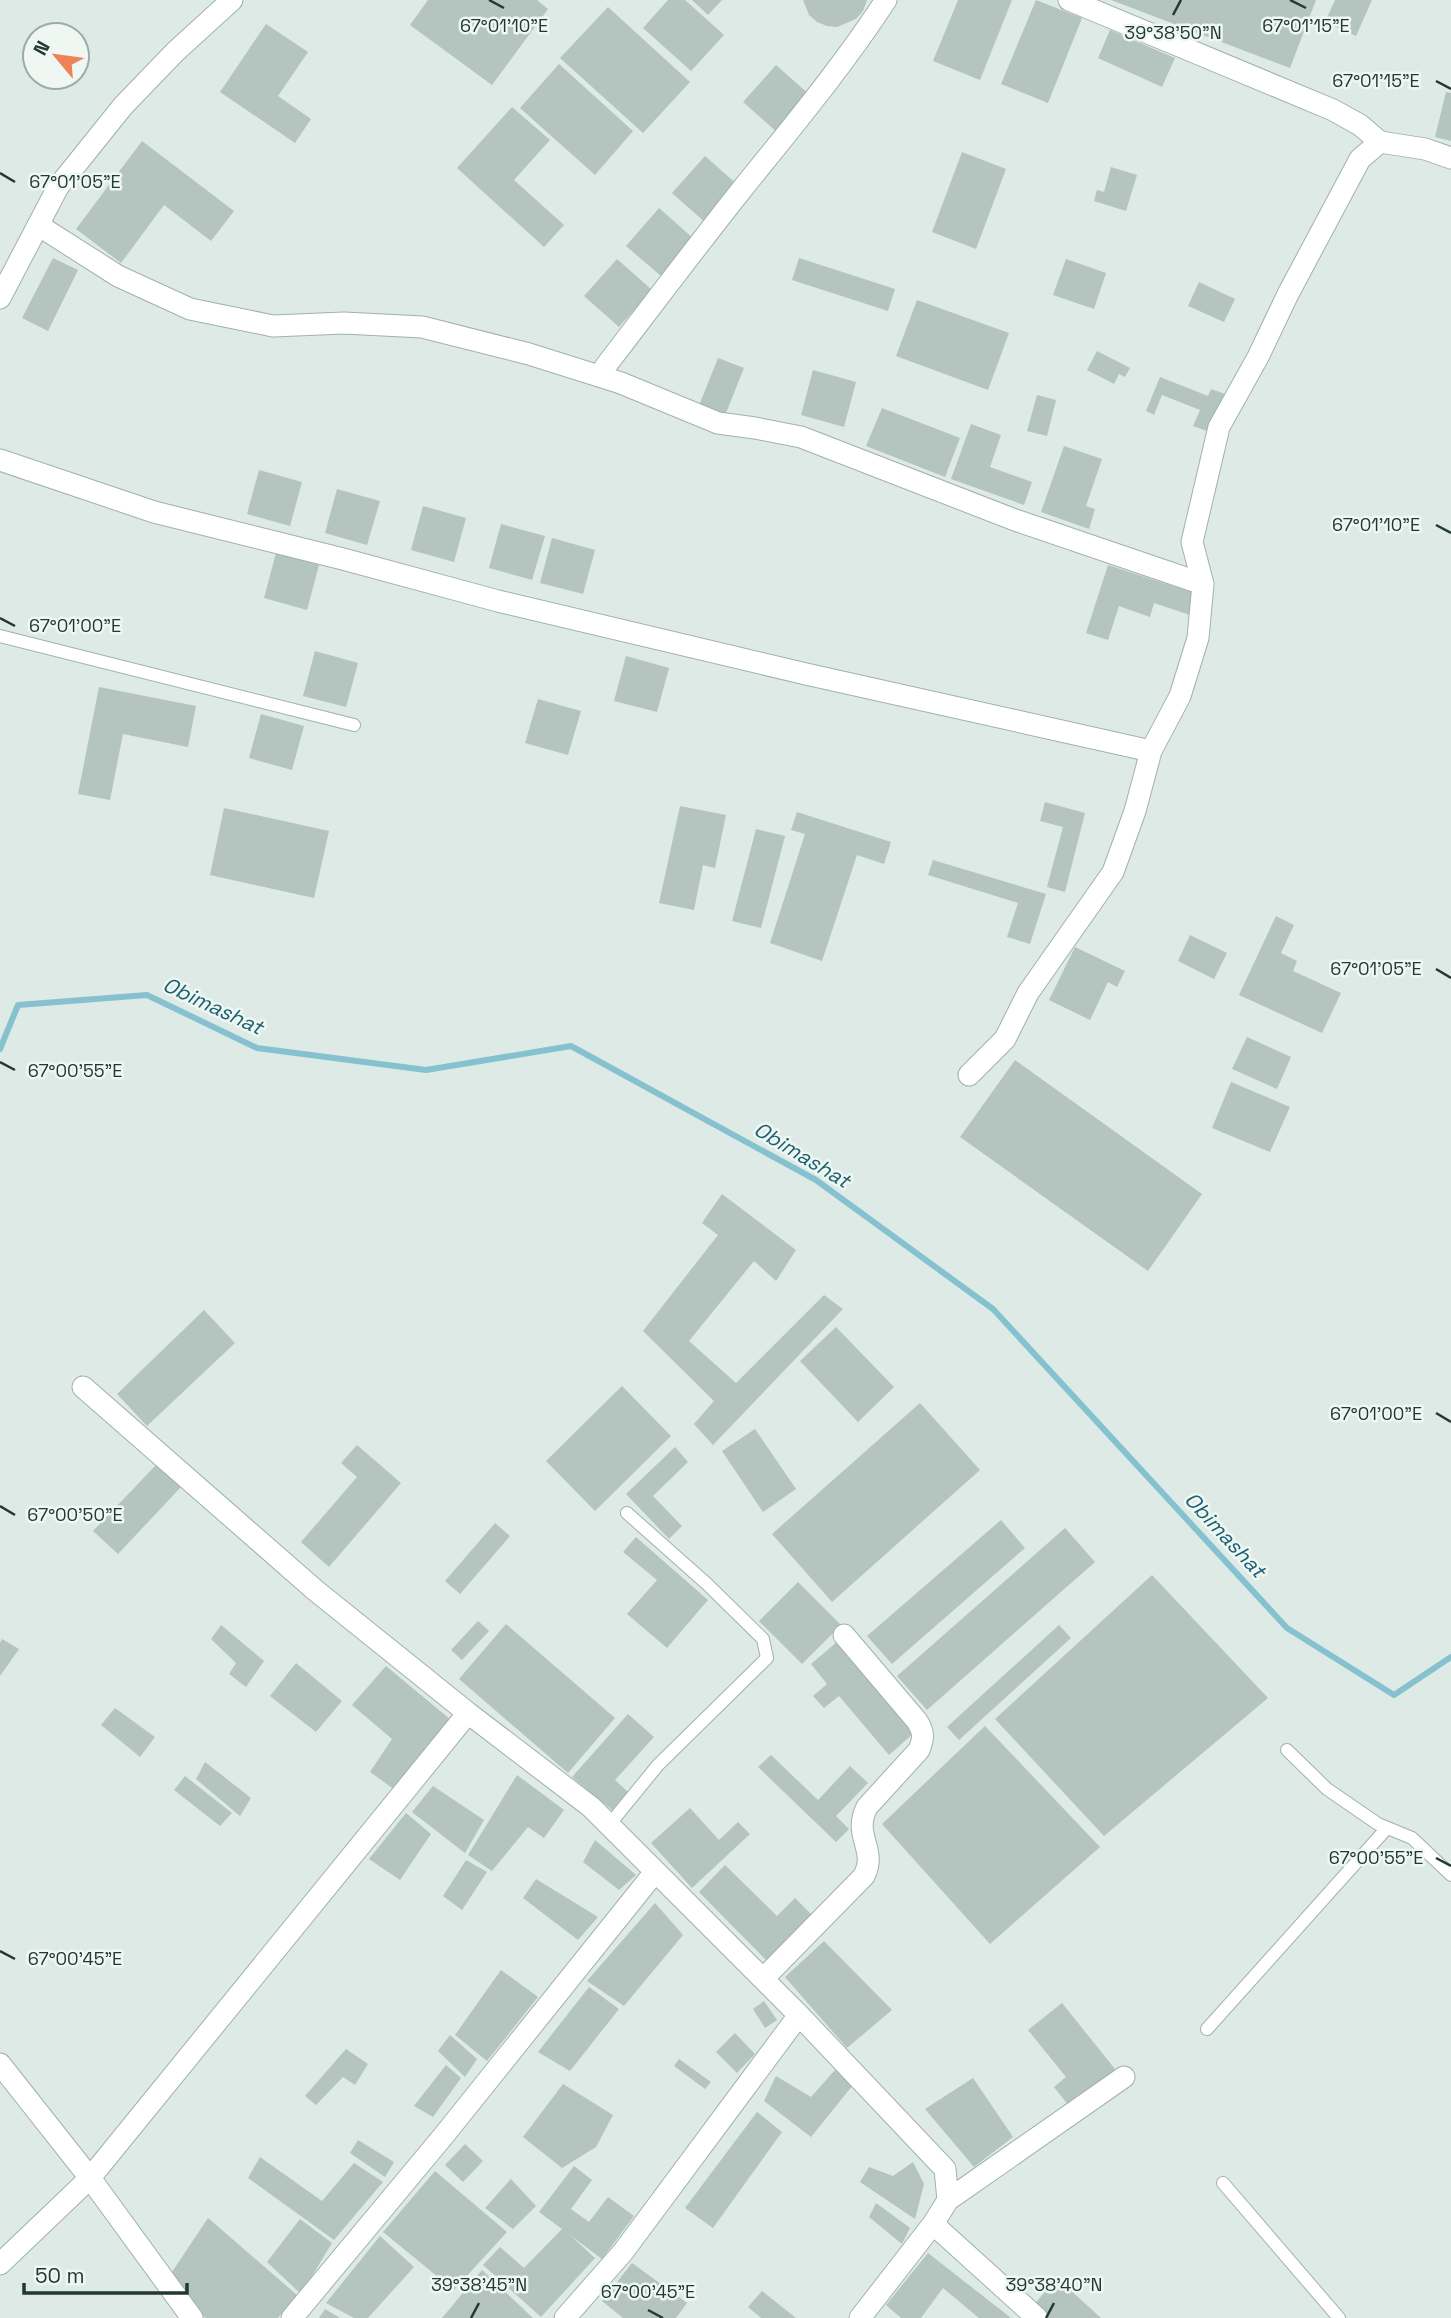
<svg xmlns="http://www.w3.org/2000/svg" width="1451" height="2318" viewBox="0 0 1451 2318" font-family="'Space Grotesk',sans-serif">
	<rect width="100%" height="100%" fill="#deeae5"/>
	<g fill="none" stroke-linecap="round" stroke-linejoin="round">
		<path stroke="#86c1cf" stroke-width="6" d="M0 1049 18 1005 147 995 257 1048 426 1070 571 1046 816 1180 993 1309 1287 1628 1394 1695 1451 1657"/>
	</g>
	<path fill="#b4c4be" d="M428 0H537L548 9 492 85 410 25Z
		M668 0H685L724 35 691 71 643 28Z
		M692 0H722L708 15Z
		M803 0H867L863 11 856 19 837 27 827 26 817 22 809 15Z
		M958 0H1012L980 80 933 61Z
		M1036 0 1082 18 1048 103 1001 84Z
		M1111 0H1316L1290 68Z
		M1335 0H1372L1356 36 1325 22Z
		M608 7 690 82 643 133 560 58Z
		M266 24 308 52 278 96 311 119 295 143 220 92Z
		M1110 30 1175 58 1162 87 1098 58Z
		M559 64 633 131 595 175 520 108Z
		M776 65 811 96 778 133 743 102Z
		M1446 92 1451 93V141L1435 137Z
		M512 107 550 140 514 180 564 225 544 247 457 168Z
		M142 141 234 211 211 241 164 205 121 263 76 229Z
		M962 152 1006 169 976 249 932 232Z
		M705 156 740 187 707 224 672 193Z
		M1111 167 1137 175 1126 211 1094 201 1097 190 1104 192Z
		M659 208 694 239 661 276 626 246Z
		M53 258 78 270 48 331 22 318Z
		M799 258 895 289 888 311 792 280Z
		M617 259 652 290 619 327 584 296Z
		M1066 259 1106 273 1094 309 1053 295Z
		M1199 282 1235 299 1224 322 1188 306Z
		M917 300 1009 333 988 390 896 356Z
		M1097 351 1130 368 1125 377 1119 374 1114 384 1087 370Z
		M718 358 744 368 724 418 698 408Z
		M813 370 856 382 844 427 801 415Z
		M1160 377 1208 396 1211 389 1225 394 1210 432 1193 426 1200 410 1162 395 1154 415 1146 411Z
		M1037 395 1056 400 1047 436 1027 431Z
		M882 408 960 438 945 477 866 446Z
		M971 424 1001 435 990 467 1032 482 1024 505 951 479Z
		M1064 446 1102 459 1086 506 1095 509 1089 529 1041 512Z
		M259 470 302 482 290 526 247 514Z
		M337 489 380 501 367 545 325 533Z
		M423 506 466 518 454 562 411 550Z
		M501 524 545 536 532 580 489 568Z
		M552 538 595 550 583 594 540 583Z
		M276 553 319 565 307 610 264 598Z
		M1108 565 1197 594 1190 615 1154 603 1150 617 1119 606 1108 640 1086 633Z
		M315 651 358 663 346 707 303 696Z
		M626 656 669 668 657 712 614 701Z
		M99 687 196 706 188 747 123 734 110 800 78 794Z
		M538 699 581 711 568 755 525 743Z
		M261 714 304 726 292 770 249 758Z
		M1045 802 1085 813 1065 892 1047 887 1063 827 1040 821Z
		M680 806 726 815 715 868 703 865 694 910 659 903Z
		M224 808 329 831 314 898 210 875Z
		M797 812 891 842 884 864 857 855 822 961 770 943 805 834 791 830Z
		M756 829 785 836 761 928 732 921Z
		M933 860 1046 894 1030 944 1007 937 1018 903 928 875Z
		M1276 916 1294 925 1281 953 1297 961 1293 971 1341 993 1322 1033 1239 995Z
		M1190 935 1227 953 1214 979 1178 961Z
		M1075 947 1125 971 1117 987 1108 982 1090 1020 1049 1000Z
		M1247 1037 1291 1057 1277 1089 1232 1069Z
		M1015 1060 1202 1194 1148 1271 960 1137Z
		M1231 1082 1290 1107 1270 1152 1212 1128Z
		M722 1194 796 1250 776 1281 754 1261 689 1341 736 1383 824 1295 843 1309 713 1445 694 1424 714 1401 643 1331 718 1235 702 1223Z
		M204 1310 235 1343 147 1426 117 1394Z
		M836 1327 894 1387 858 1422 800 1361Z
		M622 1386 671 1436 595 1511 546 1461Z
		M920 1403 980 1470 832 1602 772 1534Z
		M755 1429 796 1489 763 1512 722 1451Z
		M357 1445 401 1483 329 1567 301 1542 357 1477 341 1463Z
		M675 1447 688 1462 653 1496 682 1526 669 1539 626 1494Z
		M157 1464 181 1487 118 1554 93 1531Z
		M1001 1520 1025 1548 892 1664 867 1636Z
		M495 1523 510 1536 460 1594 445 1581Z
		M1065 1528 1095 1562 927 1710 897 1676Z
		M636 1537 708 1600 667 1648 627 1614 657 1580 623 1552Z
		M1152 1575 1268 1698 1104 1836 995 1719Z
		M798 1582 841 1625 802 1664 759 1621Z
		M478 1621 489 1631 462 1660 451 1650Z
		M506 1624 615 1718 568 1773 459 1679Z
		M221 1625 264 1661 246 1687 229 1674 236 1663 211 1639Z
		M1059 1625 1071 1638 959 1740 947 1727Z
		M2 1639 19 1649 0 1676V1643Z
		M838 1641 915 1732 889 1755 839 1696 824 1708 813 1696 827 1684 811 1664Z
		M296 1663 342 1701 316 1732 270 1696Z
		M386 1666 451 1720 398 1792 370 1772 392 1739 352 1705Z
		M115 1708 155 1737 140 1757 101 1725Z
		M628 1714 654 1737 615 1780 628 1792 612 1810 572 1777Z
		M985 1726 1100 1847 990 1944 882 1824Z
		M771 1755 818 1800 850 1766 868 1783 836 1816 849 1829 836 1842 758 1767Z
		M205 1762 251 1798 240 1816 196 1779Z
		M517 1775 564 1810 544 1838 528 1827 492 1871 468 1855Z
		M185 1776 232 1813 220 1826 174 1790Z
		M433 1786 484 1820 465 1853 412 1812Z
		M690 1808 719 1840 738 1822 750 1834 692 1888 651 1843Z
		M406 1813 431 1834 400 1880 369 1859Z
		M595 1840 636 1875 619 1890 583 1862Z
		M466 1860 487 1872 462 1910 443 1896Z
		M725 1865 777 1916 795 1898 812 1915 766 1960 699 1892Z
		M536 1879 598 1917 578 1940 523 1898Z
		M655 1903 683 1935 624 2006 587 1981Z
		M824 1941 892 2010 847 2048 785 1977Z
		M501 1970 538 1997 487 2061 455 2035Z
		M589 1987 619 2009 570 2071 538 2052Z
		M764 2001 777 2020 765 2028 753 2009Z
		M1062 2003 1115 2069 1069 2106 1054 2087 1066 2077 1028 2030Z
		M735 2033 755 2054 737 2073 716 2052Z
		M450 2035 477 2059 465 2077 438 2051Z
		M346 2049 368 2064 355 2085 343 2077 316 2105 305 2096Z
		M679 2059 711 2082 705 2089 674 2066Z
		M446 2065 461 2078 433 2117 414 2106Z
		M835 2070 853 2085 811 2137 764 2101 776 2076 811 2097Z
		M973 2078 1013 2137 974 2167 925 2109Z
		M563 2084 613 2115 596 2147 562 2168 523 2137Z
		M757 2112 782 2132 713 2228 685 2208Z
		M358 2140 394 2162 385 2177 350 2153Z
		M465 2144 483 2161 463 2182 445 2165Z
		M260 2157 322 2201 354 2163 383 2182 334 2240 248 2178Z
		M913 2162 924 2184 915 2219 860 2182 869 2167 893 2176Z
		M574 2166 592 2180 571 2209 589 2222 608 2197 634 2216 602 2259 570 2235 595 2258 541 2317 483 2265 500 2247 524 2268 562 2229 539 2212Z
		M435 2171 507 2232 454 2290 383 2232Z
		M511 2179 536 2206 513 2229 485 2208Z
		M876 2203 910 2228 902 2244 869 2217Z
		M208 2218 297 2295 278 2318H205L170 2275Z
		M300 2219 332 2243 301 2294 267 2262Z
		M380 2236 414 2267 368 2318H354L326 2303Z
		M928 2253 1011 2318H979L943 2288 921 2318H901L886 2305Z
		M632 2263 687 2303 676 2318H623L602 2301Z
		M482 2270 533 2318H442Z
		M1057 2278 1101 2318H1042L1031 2308Z
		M762 2291 796 2318H761L748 2307Z
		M325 2309 340 2318H319Z"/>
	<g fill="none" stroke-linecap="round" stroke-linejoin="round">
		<defs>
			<path id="lane" d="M0 636 354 725
				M1287 1750 1327 1789 1378 1824 1412 1838 1451 1875
				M609 1825 658 1765 767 1658 763 1639 707 1584 627 1513
				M1207 2029 1387 1828
				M1223 2183 1339 2318"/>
			<path id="street" d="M1069 0 1333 110 1360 125 1380 142
				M38 225 118 276 190 309 273 326 344 323 422 327 529 354 621 383 718 423 755 428 801 437 1015 520 1203 584
				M0 298 58 187 123 106 175 52 232 0
				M605 367C651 307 696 247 743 188 792 127 843 66 886 0
				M0 460 154 512 343 559 498 601 806 674 1151 751
				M969 1075 1005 1039 1028 993 1113 872 1135 811 1151 751 1180 696 1198 638 1203 584 1192 542 1219 427 1258 357 1288 294 1360 159 1380 142 1425 149 1451 158
				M83 1387 315 1590 468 1713 591 1807 799 2015 945 2169 948 2200 933 2224 860 2318
				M763 1979 864 1876C878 1849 852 1836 867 1807L919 1750C924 1738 924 1732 917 1721L844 1635
				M0 2064 90 2178 192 2318
				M948 2200 1124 2077
				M933 2224 1037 2318
				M0 2264 90 2178 468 1713
				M292 2318 445 2134 655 1872
				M565 2318 623 2252 799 2015"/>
		</defs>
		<use href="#lane" stroke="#a1b1ac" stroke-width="14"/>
		<use href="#street" stroke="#a1b1ac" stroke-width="23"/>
		<use href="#lane" stroke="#fff" stroke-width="12"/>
		<use href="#street" stroke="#fff" stroke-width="21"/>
	</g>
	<path fill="none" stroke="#203933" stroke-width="2.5" d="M489 0 504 8M1290 0 1306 8M1173 15 1181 0M1436 81 1451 89M0 173 15 182M1436 525 1451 533M0 618 15 626M1436 969 1451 978M0 1062 15 1070M1436 1413 1451 1422M0 1506 15 1515M1436 1858 1451 1866M0 1951 15 1959M648 2310 663 2318M471 2318 479 2303M1046 2318 1054 2303"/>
	<g text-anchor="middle" stroke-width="5" stroke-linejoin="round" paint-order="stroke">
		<g font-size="21" font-style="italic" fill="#1c6173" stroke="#eff7f3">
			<text transform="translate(213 1006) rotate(25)" y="7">Obimashat</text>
			<text transform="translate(802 1155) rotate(31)" y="7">Obimashat</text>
			<text transform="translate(1225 1535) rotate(47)" y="7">Obimashat</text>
		</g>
	</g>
	<g font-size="18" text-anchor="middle" fill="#203933" stroke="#eff7f3" stroke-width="5" stroke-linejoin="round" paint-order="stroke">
		<text x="504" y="32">67°01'10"E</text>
		<text x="1306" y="32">67°01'15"E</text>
		<text x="1173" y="39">39°38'50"N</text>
		<text x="1376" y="87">67°01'15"E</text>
		<text x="75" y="188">67°01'05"E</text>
		<text x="1376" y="531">67°01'10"E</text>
		<text x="75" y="632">67°01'00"E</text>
		<text x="1376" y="975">67°01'05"E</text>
		<text x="75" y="1077">67°00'55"E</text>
		<text x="1376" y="1420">67°01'00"E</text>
		<text x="75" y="1521">67°00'50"E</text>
		<text x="1376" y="1864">67°00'55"E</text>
		<text x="75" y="1965">67°00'45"E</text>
		<text x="479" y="2291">39°38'45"N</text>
		<text x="1054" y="2291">39°38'40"N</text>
		<text x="648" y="2298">67°00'45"E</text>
	</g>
	<g transform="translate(56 56) rotate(299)"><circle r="33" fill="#eff7f3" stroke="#9caba6" stroke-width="2"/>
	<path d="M0-5L12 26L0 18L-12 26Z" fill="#ef8257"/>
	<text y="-10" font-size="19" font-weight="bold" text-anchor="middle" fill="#203933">N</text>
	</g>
	<path d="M24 2283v10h163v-10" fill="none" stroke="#203933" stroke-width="3.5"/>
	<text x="35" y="2283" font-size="21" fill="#203933" stroke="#eff7f3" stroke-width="5" paint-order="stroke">50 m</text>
</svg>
